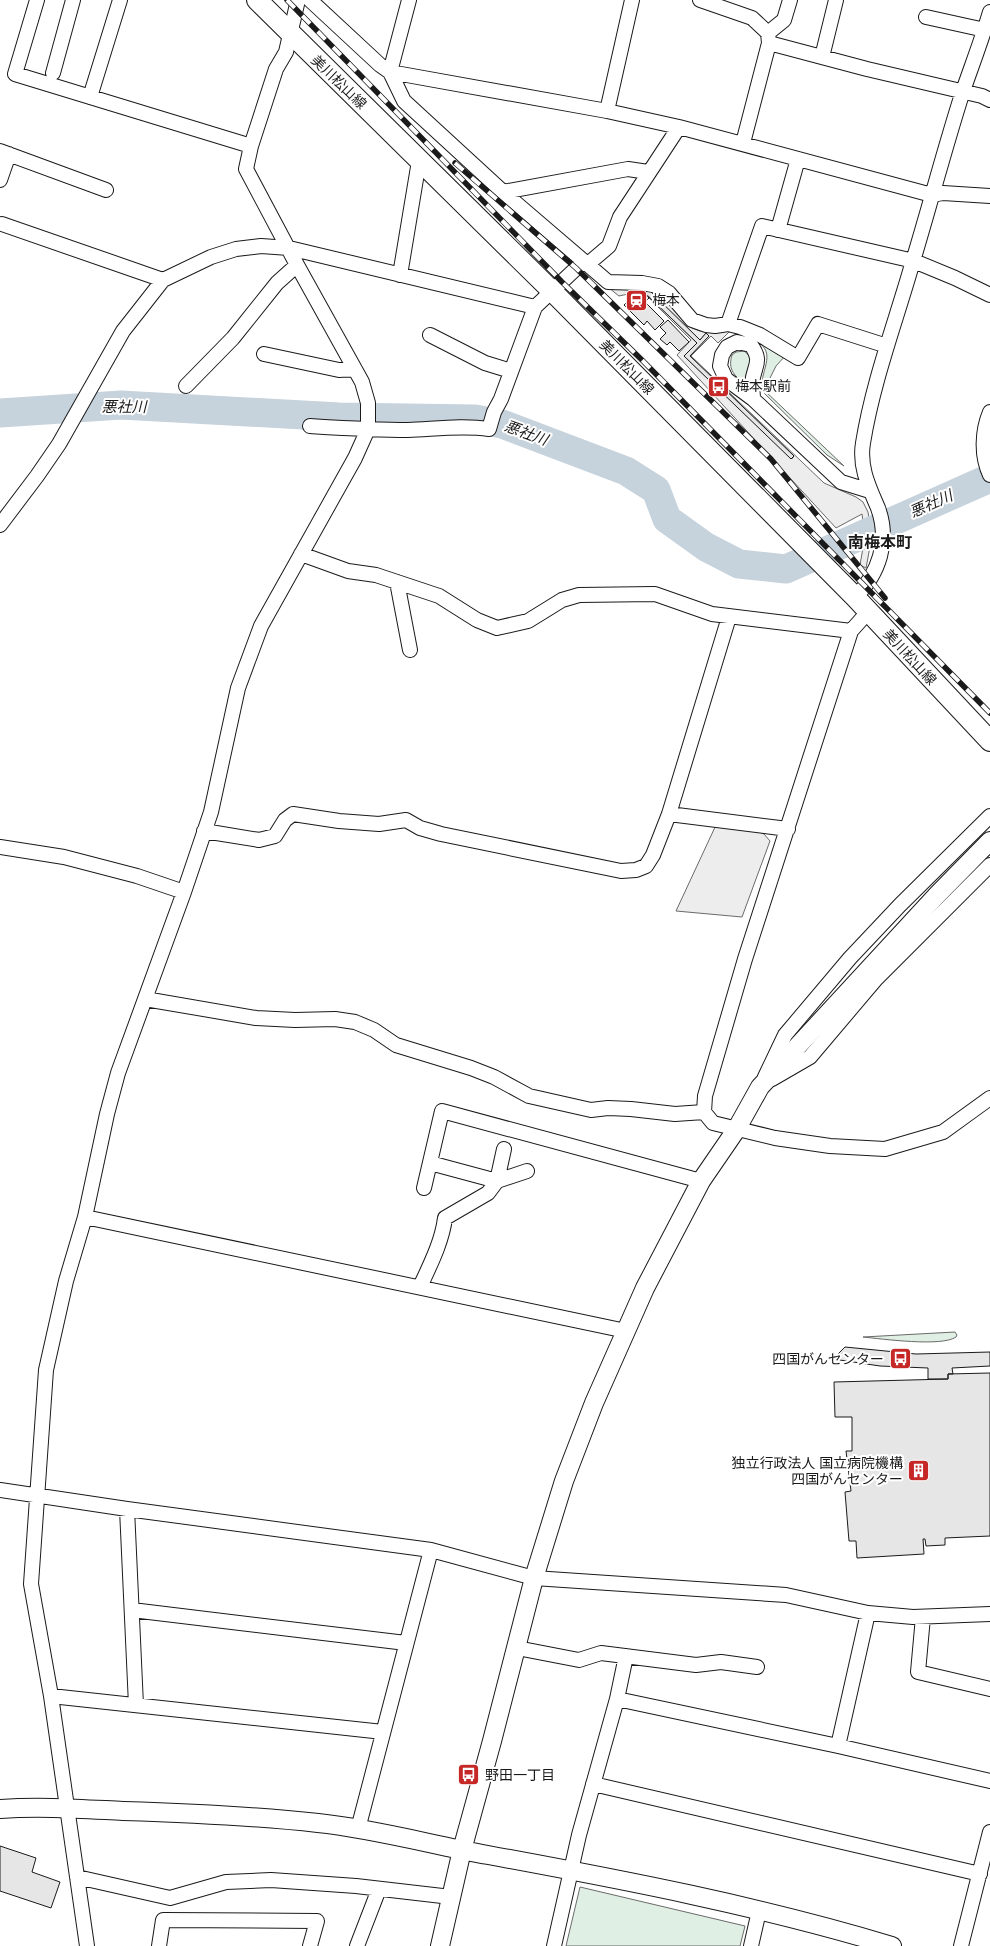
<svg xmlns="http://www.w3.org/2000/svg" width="990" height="1946" viewBox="0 0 990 1946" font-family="Rubik,'Noto Sans JP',sans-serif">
	<rect width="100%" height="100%" fill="#fff"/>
	<path fill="#e0efe3" stroke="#6a6a6a" d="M755 340 786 355 776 366 764 390 844 466 827 455 763 392C757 372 780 354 755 340Z
		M744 351 750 356 751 369 744 383C733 375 728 368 732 355L736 352Z
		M955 1332 957 1335 956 1337C942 1347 882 1339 863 1337Z
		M580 1887 745 1926 740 1946H566Z"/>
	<path fill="#ededed" stroke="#6a6a6a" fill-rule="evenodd" d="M640 287 657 291 674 306 684 322 692 328 700 331 732 329 718 343 711 336 691 356 824 483 856 497 863 502 868 512 872 536 866 568 860 565 865 536 862 514 836 528 677 355 691 340 640 289 632 297 628 294 619 296 609 288ZM648 290 700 340 706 333 709 336 690 356 794 456 792 459 684 356 697 343 646 294Z
		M716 825 755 830 764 834 770 841 742 917 676 911Z"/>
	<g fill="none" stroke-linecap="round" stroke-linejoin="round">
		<path stroke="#c6d2dc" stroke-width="29" d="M0 413 121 405 339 417 475 419 502 424 626 471 656 490 667 519 706 547 739 564 786 569 990 478"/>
	</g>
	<path fill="#e6e6e6" stroke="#1a1a1a" d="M640 289 649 298 645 302 664 321 655 330 647 321 644 325 624 305Z
		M649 290 700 340 706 333 709 336 690 356 794 456 791 459 684 356 697 343 645 293Z
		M668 320 689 342 679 351 670 342 667 345 660 339 666 333 660 327Z
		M845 1347 916 1354 990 1352V1366L952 1368 953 1374H948V1379H928V1368L880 1366 833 1359Z
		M990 1373V1536L945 1538V1545L926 1546 925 1539H923L924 1554 857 1558 856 1541H849L845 1492 851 1491 846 1451H852V1417H835L834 1382 948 1379V1374Z
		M0 1846 36 1858 32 1872 60 1882 51 1908 0 1891Z"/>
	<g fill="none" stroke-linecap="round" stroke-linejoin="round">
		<defs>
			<path id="minor" d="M37 0 15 74 251 146
				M310 0 380 65 390 72 607 111 679 127 932 195 943 193 990 196
				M409 0 390 72 404 101 503 192 608 282 642 283 658 286 669 293 692 320 706 325 715 326 728 324 740 327 760 335 798 358 818 324 887 346
				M700 0 752 18 768 33 769 43 867 69 982 96 990 100
				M926 17 985 30
				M768 33 784 20 790 0
				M822 57 836 0
				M53 73 73 0
				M90 97 120 0
				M607 111 632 0
				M743 143 769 43
				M0 151 106 190
				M0 180 9 154
				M503 192 628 169 648 172
				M2 224 163 280
				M778 230 798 159
				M588 264 609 246 620 217 679 127
				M400 275 419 161
				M728 324 762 226 914 261 955 278 990 295
				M430 335 485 363 511 371
				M264 354 339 370 355 369
				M186 386 233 338 277 283 297 265
				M753 399C753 394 752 388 752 383 754 365 763 362 751 345L737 342 727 347 722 355 720 366 726 379 753 399 841 482 870 491
				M990 412C982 431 981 456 990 475
				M310 426C343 428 375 430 408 430 435 429 462 425 489 429L494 412 501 399 535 307
				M0 525 37 476 59 444 123 331 163 280 211 257 236 249 261 246 289 248 535 307 584 261
				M301 554 348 571 376 575 439 596 477 620 497 628 528 621 562 600 579 595 655 594 712 614 851 631
				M397 582 410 650
				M855 597C879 574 890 541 878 508 869 487 859 467 863 443 873 381 896 321 913 261 930 205 945 147 963 91 972 65 982 39 990 12
				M868 612 851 631 745 959 705 1096 704 1112 713 1123 775 1138 830 1146 885 1149 943 1132 990 1098
				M669 814 788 829
				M204 831 259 840 275 836 285 820 293 814 339 821 379 824 406 820 420 828 441 834 621 871 636 870 646 866 653 855 669 814 729 617
				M0 847 64 857 137 876 184 892
				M145 999 256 1018 295 1020 335 1019 355 1022 374 1030 396 1045 471 1068 494 1077 529 1096 591 1110 608 1108 631 1109 675 1114 704 1112
				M765 1077 785 1035 850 958 900 905 990 816
				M772 1079 810 1057 876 979 990 865
				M430 1163 497 1181 504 1149
				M424 1188 442 1111 701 1181
				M85 1217 626 1331
				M420 1287C430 1265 442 1242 445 1218L488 1193 497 1181 527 1171
				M0 1490 127 1509 431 1550 534 1578 786 1595 868 1613 913 1617 990 1614
				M127 1509 136 1705
				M132 1610 406 1643
				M923 1617 918 1672 990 1689
				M517 1648 579 1660 601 1653 696 1665 721 1662 757 1667
				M51 1696 383 1732
				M617 1699 838 1746 990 1781
				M838 1746 868 1613
				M593 1784 980 1874
				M358 1829 431 1550
				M77 1877 170 1898 226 1882 271 1880 356 1886 451 1897
				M87 1946 51 1696 31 1584 46 1370 66 1281 85 1217 107 1114 118 1073 184 892 211 812 238 688 261 626 355 458 368 429V403L362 382 297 265 246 169 251 146 276 69 286 52 298 0
				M159 1946 163 1920 317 1921 310 1946
				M357 1946 379 1889
				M554 1946 579 1835 617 1699 626 1656
				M751 1946 759 1911
				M961 1946 990 1832"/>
			<path id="tertiary" d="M0 1809C41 1806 82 1809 123 1811 188 1813 254 1816 318 1823 376 1829 432 1845 488 1855 624 1880 760 1906 892 1946
				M440 1946 462 1850 492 1741 534 1578 564 1481 594 1403 645 1288 701 1181 736 1130 760 1087 937 895 990 841"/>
			<path id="secondary" d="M257 0 552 291 855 597 990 741"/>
		</defs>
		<use href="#minor" stroke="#1a1a1a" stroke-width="16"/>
		<use href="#tertiary" stroke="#1a1a1a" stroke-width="20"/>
		<use href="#secondary" stroke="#1a1a1a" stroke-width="22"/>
		<use href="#minor" stroke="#fff" stroke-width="14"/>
		<use href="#tertiary" stroke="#fff" stroke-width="18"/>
		<use href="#secondary" stroke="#fff" stroke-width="20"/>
		<defs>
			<path id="rail" d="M287 0 562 282 643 361 990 713
				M455 163 576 268 771 459 885 598"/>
		</defs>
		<use href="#rail" stroke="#1a1a1a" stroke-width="5.5"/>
		<use href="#rail" stroke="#fff" stroke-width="4" stroke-dasharray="11" stroke-linecap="butt"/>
	</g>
	<defs>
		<symbol id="station-square" viewBox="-11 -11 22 22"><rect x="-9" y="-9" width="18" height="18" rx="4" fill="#c62828" stroke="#fff"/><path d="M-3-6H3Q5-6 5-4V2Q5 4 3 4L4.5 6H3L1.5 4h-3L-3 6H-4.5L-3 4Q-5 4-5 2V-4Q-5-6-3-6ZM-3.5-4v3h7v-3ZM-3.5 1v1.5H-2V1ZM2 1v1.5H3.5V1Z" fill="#fff"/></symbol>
		<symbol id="bus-square" viewBox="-11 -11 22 22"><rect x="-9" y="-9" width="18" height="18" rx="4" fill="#c62828" stroke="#fff"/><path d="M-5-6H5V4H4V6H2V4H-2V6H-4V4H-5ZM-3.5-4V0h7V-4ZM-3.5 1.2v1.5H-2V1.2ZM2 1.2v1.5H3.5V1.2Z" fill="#fff"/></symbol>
		<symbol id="building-square" viewBox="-11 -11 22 22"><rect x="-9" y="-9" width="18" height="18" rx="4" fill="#c62828" stroke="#fff"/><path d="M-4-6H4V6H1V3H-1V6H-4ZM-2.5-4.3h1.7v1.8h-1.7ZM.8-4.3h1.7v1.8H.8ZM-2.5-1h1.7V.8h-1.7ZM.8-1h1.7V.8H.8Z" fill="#fff"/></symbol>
	</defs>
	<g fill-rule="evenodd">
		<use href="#station-square" x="624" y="288" width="25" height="25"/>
		<use href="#bus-square" x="706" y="374" width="25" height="25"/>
		<use href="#bus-square" x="888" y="1346" width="25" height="25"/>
		<use href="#building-square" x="906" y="1458" width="25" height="25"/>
		<use href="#bus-square" x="456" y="1762" width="25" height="25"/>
	</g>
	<g text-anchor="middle" stroke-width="4" stroke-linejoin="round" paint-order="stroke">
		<g font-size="14" fill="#1a1a1a" stroke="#fff">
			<text transform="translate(339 82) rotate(44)" y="5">美川松山線</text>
			<text transform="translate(627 367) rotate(45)" y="5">美川松山線</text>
			<text transform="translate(910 657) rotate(47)" y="5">美川松山線</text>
		</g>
		<g font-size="14" fill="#1a1a1a" stroke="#fff" text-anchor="start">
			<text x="652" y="305">梅本</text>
			<text x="735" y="391">梅本駅前</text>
			<text x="884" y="1364" text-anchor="end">四国がんセンター</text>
			<text x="903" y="1468" text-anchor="end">独立行政法人 国立病院機構<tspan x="903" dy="16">四国がんセンター</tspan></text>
			<text x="485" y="1780">野田一丁目</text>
		</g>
		<g font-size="15" font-style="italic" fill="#1a1a1a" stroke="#fff">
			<text x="124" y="412">悪社川</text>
			<text transform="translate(526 433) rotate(20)" y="5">悪社川</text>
			<text transform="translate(931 504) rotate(-24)" y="5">悪社川</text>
		</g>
		<g font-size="16" font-weight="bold" fill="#1a1a1a" stroke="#fff">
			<text x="880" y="548">南梅本町</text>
		</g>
	</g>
</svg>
